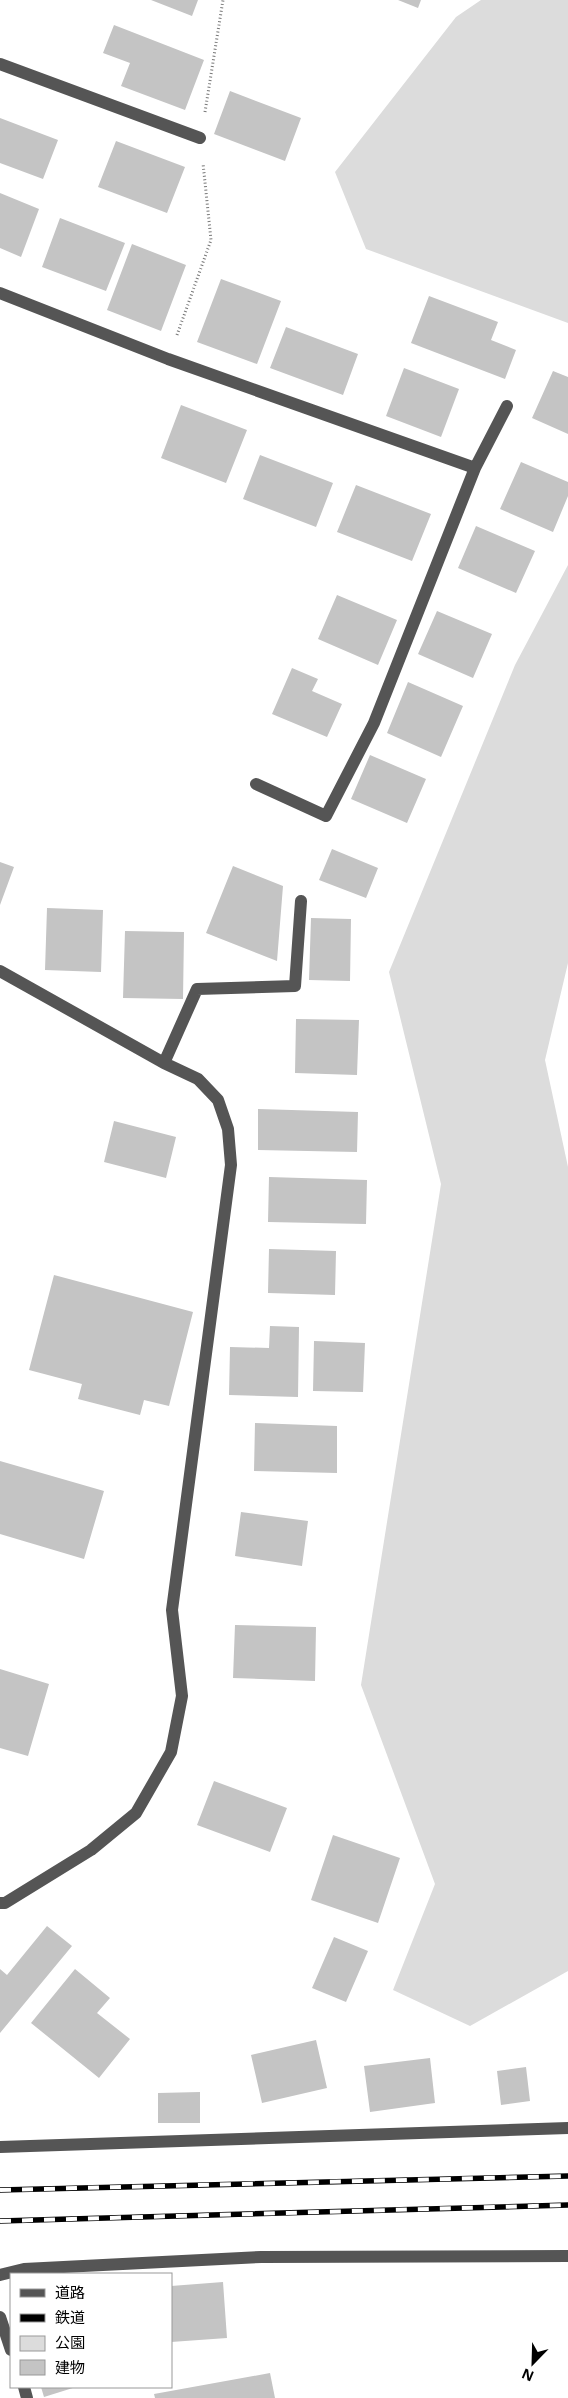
<svg xmlns="http://www.w3.org/2000/svg" width="568" height="2398" viewBox="0 0 568 2398" font-family="'Noto Sans','Noto Sans JP',sans-serif">
	<rect width="100%" height="100%" fill="#fff"/>
	<path fill="#dcdcdc" d="M481 0H568V323L366 249 335 172 456 17Z
		M568 565V963L545 1060 568 1167V1971L470 2026 393 1990 435 1884 361 1685 441 1184 389 972 515 665Z"/>
	<path fill="#c4c4c4" d="M151 0H198L192 16Z
		M398 0H421L418 8Z
		M114 25 204 60 185 110 121 86 130 63 103 53Z
		M230 91 301 118 285 161 214 134Z
		M0 118 58 140 43 179 0 163Z
		M116 141 185 167 167 213 98 187Z
		M0 193 39 209 21 257 0 248Z
		M60 218 125 243 106 291 42 267Z
		M132 244 186 265 161 331 107 310Z
		M221 279 281 301 257 364 197 342Z
		M429 296 498 322 491 340 516 350 505 379 411 343Z
		M286 327 358 354 343 395 270 368Z
		M404 368 459 389 441 437 386 416Z
		M553 371 568 377V434L532 418Z
		M181 405 247 430 226 483 161 458Z
		M260 455 333 483 316 527 243 499Z
		M521 462 568 482V496L553 532 500 509Z
		M356 485 431 514 412 561 337 532Z
		M476 526 535 551 516 593 458 568Z
		M337 595 397 620 378 665 318 639Z
		M437 611 492 634 473 678 418 654Z
		M292 668 318 679 312 691 342 704 327 737 272 714Z
		M408 682 463 706 441 757 387 733Z
		M370 755 426 779 407 823 351 799Z
		M332 849 378 868 366 898 319 880Z
		M0 862 14 867 0 905Z
		M233 866 283 886 277 961 206 933Z
		M47 908 103 910 101 972 45 970Z
		M311 918 351 919 350 981 309 980Z
		M125 931 184 932 183 999 123 998Z
		M296 1019 359 1020 357 1075 295 1073Z
		M258 1109 358 1112 357 1152 258 1150Z
		M114 1121 176 1137 166 1178 104 1162Z
		M269 1177 367 1180 366 1224 268 1222Z
		M269 1249 336 1251 335 1295 268 1293Z
		M54 1275 193 1312 169 1406 144 1400 140 1415 78 1399 82 1384 29 1370Z
		M270 1326 299 1327 298 1397 229 1395 230 1347 269 1348Z
		M314 1341 365 1343 363 1392 313 1391Z
		M255 1423 337 1426V1473L254 1471Z
		M0 1461 104 1491 84 1559 0 1534Z
		M241 1512 308 1521 302 1566 235 1556Z
		M235 1625 316 1627 315 1681 233 1678Z
		M0 1669 49 1684 28 1756 0 1748Z
		M214 1781 287 1808 270 1852 197 1825Z
		M333 1835 400 1858 378 1923 311 1900Z
		M47 1926 72 1946 0 2033V1969L7 1975Z
		M334 1937 368 1951 346 2002 312 1988Z
		M75 1969 110 1998 97 2013 130 2039 99 2078 31 2023Z
		M316 2040 327 2088 262 2103 251 2055Z
		M430 2058 435 2103 370 2112 364 2066Z
		M526 2067 530 2101 501 2105 497 2071Z
		M200 2092V2123H158V2093Z
		M223 2282 227 2338 171 2342V2286Z
		M270 2373 275 2398H155L154 2394Z
		M41 2387H76L44 2397Z"/>
	<g fill="none" stroke-linecap="round" stroke-linejoin="round">
		<path stroke="#777" stroke-width="3" stroke-dasharray="1 2.5" stroke-linecap="butt" d="M205 112 223 0
			M177 335 211 240 203 163"/>
		<path stroke="#555" stroke-width="12" d="M0 64 200 138
			M0 293 168 359 475 468
			M256 784 326 816 374 723 475 468 507 406
			M0 971 164 1063 198 1079 218 1100 228 1129 231 1165 172 1610 182 1696 171 1752 136 1813 91 1850 5 1903H0
			M164 1063 197 989 295 986 301 901
			M0 2147 568 2128
			M0 2275 24 2269 261 2257 568 2256
			M0 2317 11 2350
			M24 2387 27 2398"/>
		<defs>
			<path id="rail" d="M0 2190 568 2176
				M0 2221 568 2205"/>
		</defs>
		<use href="#rail" stroke="#000" stroke-width="5.5"/>
		<use href="#rail" stroke="#fff" stroke-width="4" stroke-dasharray="11" stroke-linecap="butt"/>
	</g>
	<rect x="10" y="2273" width="162" height="115" fill="#ffffff" stroke="#999999"/>
	<rect x="20" y="2289" width="25" height="8" fill="#555555" stroke="#999999"/>
	<text x="55" y="2298" font-size="15" fill="#000000">道路</text>
	<rect x="20" y="2314" width="25" height="8" fill="#000000" stroke="#999999"/>
	<text x="55" y="2323" font-size="15" fill="#000000">鉄道</text>
	<rect x="20" y="2336" width="25" height="15" fill="#dcdcdc" stroke="#999999"/>
	<text x="55" y="2348" font-size="15" fill="#000000">公園</text>
	<rect x="20" y="2360" width="25" height="15" fill="#c4c4c4" stroke="#999999"/>
	<text x="55" y="2373" font-size="15" fill="#000000">建物</text>
	<g transform="translate(533 2363) rotate(203)" stroke="#ffffff" stroke-width="4" paint-order="stroke">
	<path d="M0-4L9 19L0 12L-9 19Z" fill="#000000"/>
	<text y="-8" font-size="14" font-weight="bold" text-anchor="middle" fill="#000000">N</text>
	</g>
</svg>
